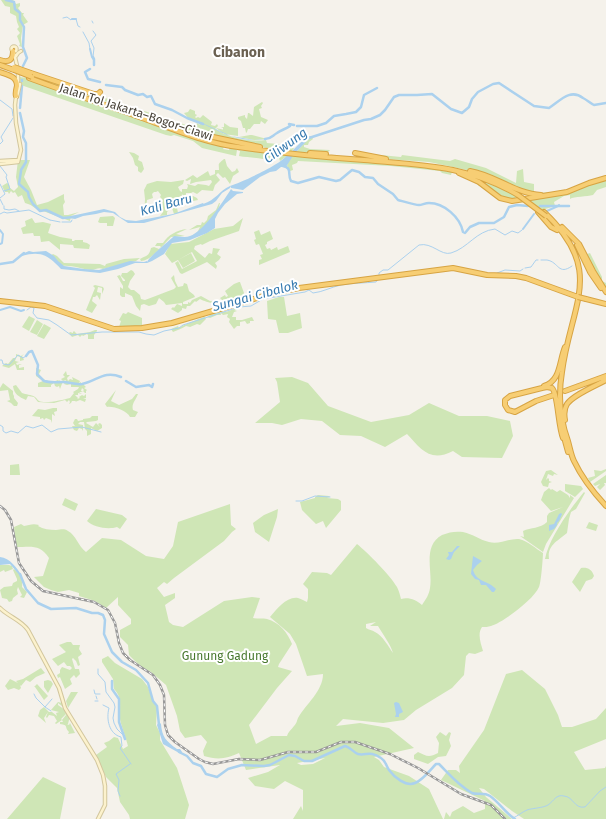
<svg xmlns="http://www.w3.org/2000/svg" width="606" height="819" viewBox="0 0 606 819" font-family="'Fira Sans',sans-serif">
	<rect width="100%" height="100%" fill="#f5f2eb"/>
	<path fill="#cfe6b6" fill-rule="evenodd" d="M1 0H13L16 4 20 3V6L18 8 22 13H24L23 15 28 22 23 25 21 38 22 47 19 46 20 44 17 36 20 33 17 29 19 27 17 22 16 16 10 13V7L5 6Z
		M22 70 195 128 197 123 200 125 198 122 189 119 184 113 188 112 190 109 195 111V114L197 115 195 117 196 118 198 117 200 118 203 115 212 122 211 125 215 126 217 124 218 126 216 128 225 130H223V128L221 127H224V123L230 127 238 128V136L224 134 216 128 215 129C230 138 249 142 266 140L267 143 289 145 294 148 291 152 284 151 208 137 184 130 104 101 22 74Z
		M19 77 29 78 205 142 224 147 223 149 229 150 230 147 238 150 284 154 281 158 284 154 287 156 280 161 279 158 271 162C262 157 249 158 239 156L240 151 237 150 236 156 202 148 193 141 174 135 171 136 166 135 18 84Z
		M262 102 263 103 261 106 262 108 259 109 261 117 268 120 265 124 261 121 260 124H254L250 129H248L247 132 246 133 245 128H243L241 121 238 119V117L245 115V117L247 119 248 113H249L253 116 254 107Z
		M250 135H252L267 139 254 140 239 137Z
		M312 137 313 139 309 142 308 145H304V147L310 149 330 150 326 154 296 152C302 147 304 141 312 137Z
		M129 152 134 153 139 156 138 160 142 162 144 169 142 172 141 173 138 171V167L135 165 133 158Z
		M360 153 401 157 402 155 450 161 455 159 486 168 516 183 517 171 523 169 524 182 534 184V192L541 193 551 192 549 194H531L484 174 453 167 429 162 386 159Z
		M294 154 426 164 479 176 527 201 518 203 509 202 488 192 468 178 452 172 451 175 442 173 440 171 391 166 298 161 297 163 292 165 293 170 290 171 287 166 288 161Z
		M224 159H225L227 166 232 172 235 171 237 168 239 172 233 176 230 184 225 177 223 178 218 173 216 175 220 180 215 185 213 191 202 190 197 194 193 192 191 193H186V197L191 195 197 198 198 200 193 201 192 200 190 202 185 200V198L182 194 181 199H177L176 202 178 213 174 214 171 205 167 206 169 210 167 212V215L160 216 163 212 160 208H158V212H157L155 206 162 205 163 200 160 197 161 195 158 191 156 192H154L152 194 153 198 147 200 145 215 144 217 145 199 144 190 147 184 157 181 171 182 184 180 183 184 178 187 180 191 182 192V189H187L188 186 187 184 195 186 198 184 206 185 209 186 212 182 211 180 196 182 190 184 191 179 187 181 185 180 193 175 197 178 208 171 210 176 215 174V170H219C219 163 217 165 224 159Z
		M18 160H30L24 177 31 190 37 205 48 202 64 194V199L65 202 63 205 64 215H68L79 212 71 216 70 221 43 211C36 211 34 205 25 203L22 195 18 197 15 192 13 193 11 191 9 194 8 192H5L2 186 7 183 9 184 10 188 14 191 18 187 16 177Z
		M606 178V187L597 190 593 195C587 197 574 196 570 199V195L564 196 554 202 555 206 542 210 528 199 548 196Z
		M219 203H220C218 215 206 225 197 233L200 227 189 230 197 225H201L202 222 204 223 207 220 208 216 216 210Z
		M113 216 115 218 113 226H107V223H100L98 222 100 217Z
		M32 218 35 223 43 222 51 224 48 233 60 237 72 239V241H74L75 240H83V242L87 243 90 245 89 249 74 248 73 245 60 244V250L49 241 41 242 40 236H34L33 233 23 234 21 228 26 226 25 221Z
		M243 218 239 231 210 241 202 245 201 244 195 246 194 249 205 258 209 253 212 254 213 248 220 249 217 254 221 257 219 260 215 263 217 266 216 269 207 262 182 274 180 273 175 263 178 261 182 269 197 261 192 252 178 260 191 253 195 261 183 268 178 260 172 263 165 254 170 244 189 242 214 229 233 226Z
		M187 229 176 234 185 236H184L171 237C164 244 151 261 141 261L140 259C146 255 149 257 151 248L154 247 159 249 161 247 160 246H155L157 243H163C168 235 177 230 187 229Z
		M259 230 261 235 270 231 273 239 267 242V244L265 245 267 249 270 248 271 250 277 247 278 250 288 246 290 252 259 265V260L262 259 260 255 263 254 259 244 256 245 254 240 256 239 254 232Z
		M590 253 602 277V281L606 283V287L596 274 587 254Z
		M53 254 57 256 64 263 100 264 105 266 106 264 124 259 140 258 136 261 103 269C98 267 96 270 91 270 81 269 72 265 62 266L50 256Z
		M131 270 133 271 135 274 130 281 128 287 131 290H134L140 295 141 299 145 300C155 296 164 293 174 289L176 287 171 278 174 275 175 281 178 287 183 286 184 283 187 284 189 291 194 295 195 297 183 302V304H188V302L190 303 192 300 201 296 210 301 221 302 217 305V303C211 304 204 301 200 299L196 302 195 301 190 306H187L186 309 182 308V310L178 313 171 309 173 307 174 308 177 304 182 306V303L166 305 164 302 159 298 156 304 149 306 144 304 141 305 140 311 136 306 132 296 125 293V297H122L120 295V287L123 289V286L117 276 120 275 123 281H125V280L121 276 122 273H127Z
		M239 282H240L244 293 243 295H248L242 301 234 300 235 298 231 299 233 305 224 307 222 300 220 298 225 295 226 297 228 296 225 291 234 284Z
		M95 285 103 287 104 289 102 294V288L98 287 97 292 101 293 100 300 97 295 95 297H93L92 301 97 305 92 313 86 310 95 288 93 286Z
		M279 297H284L287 316 300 313 302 328 288 333H279L276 320 268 319 267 301Z
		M240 305V309L234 310 237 311 234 312 232 317H236V320H242L252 317 254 321H250V323L247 324 245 321 240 322V326H237L234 329 229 322 230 319 227 317 228 314 223 315 220 312 221 315H217L210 318 207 317 216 311 219 312 221 310 222 312H226L234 309 235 306 237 307Z
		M128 312 142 318V327H119L121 321 119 320 123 313 126 314Z
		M29 316 35 319 29 331 22 327Z
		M204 316 206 319 200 325 197 324 190 327 186 326C181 329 177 330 173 332L171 329 178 326 179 328C181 326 201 318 204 317Z
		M37 320 43 324 37 335 30 332Z
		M44 324 51 328 44 339 37 336Z
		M95 330H97V331L94 335V339H88V335L87 334 83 336 82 335 80 337 78 335 72 337 69 333 70 332 73 333V332L74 331 77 334 90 332Z
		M16 354 21 356 24 354 22 356 24 360 20 361V357L17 356 15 361 19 362 16 363 17 365 20 364H22L19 365V368L24 367V370H17L15 364 9 368 2 366 6 363 8 364 13 358H16Z
		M36 368 41 370 39 374V376L45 380 53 382 58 380V381L59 380 61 382 63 381 60 389 59 386 57 387 55 386 54 383 51 385V387H38V383L43 381 36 376Z
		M66 371 67 375H70L67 378 68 381 70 379 73 380 72 377 80 381 79 383 81 382V383H84L83 384 86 387 84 388 87 390 86 391V393H85L83 391 84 390 82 388 81 391 83 392H79L82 394 78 393V395H75L78 398 77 399 80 398 79 397 82 395 84 396 86 394V398H83L86 399 85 402 80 400 75 402 76 401H72L71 403 69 404 70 402 69 400 67 402 65 400 54 403 38 402 34 397 28 396 26 400C19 397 14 394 13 386L16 385 22 393C26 395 31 394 35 397 37 398 37 400 39 401 45 404 63 400 70 398L74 393 73 392 78 389 79 387H71V384L67 385 64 384 66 380 63 381 61 379 65 377 63 375Z
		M292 377 308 383 328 406 371 422 409 415 429 403 459 416H487L510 421 513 436 502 458 462 457 453 451C430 463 421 449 407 434L385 447 361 436 340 435 322 421 301 419 282 425 272 423H255L280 402 277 382 275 378Z
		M3 383 13 391V396L14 394V398L18 403 17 406H14V398V406L11 403 7 401 10 400 8 390 0 391V388Z
		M116 390 111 401 119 405 132 399 136 394H138C136 400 131 404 133 410L138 412 135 417H130C127 411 114 406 107 407L105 404Z
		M53 408H57V411L54 412 55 416 52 414V423L51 420 46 418 44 420 43 418 40 419V417L32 416 38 409 45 410Z
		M92 416H98V420L96 421 87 422 86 423 93 427 96 423 100 427 98 424 100 423 102 425V428L97 431 91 428V434L87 436V431L85 429 84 422H80L78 424 83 425V431L82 429 79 428 77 431 74 430 72 426H75L73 423 75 419H77L78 421 83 420V419L90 418Z
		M19 464 20 475H10V465Z
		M606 469V471L590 482 588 478 595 476 594 470 601 471Z
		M551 470 558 475 554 474 553 476 548 474 546 480 548 478 549 479V481L552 482 549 483 548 487 543 486 541 482 546 471Z
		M606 475V483H604L605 485 600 490 597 487 600 484 595 486 593 484Z
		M565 484 581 486 583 489 575 497 565 491Z
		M549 488 551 490 552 489 557 492 560 490 568 495 570 498V495L574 498 546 544 543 552 520 536 524 537 523 531C531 527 540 529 547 522V516L549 513 563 507 551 511 541 500 544 492Z
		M584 492 585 493 576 509 571 512 569 519 567 533C558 541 547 545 549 559H545C549 538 570 509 584 492Z
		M318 495 329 496 330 497 327 498 338 499 341 501V510L326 528 323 521 316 524 302 510 300 502 315 498V497Z
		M65 498 78 504 75 511 62 505Z
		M230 504 231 525 236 529 232 532 224 541 174 578 167 584 164 582 157 588 164 597 175 593V598L165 605 169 622 173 625 183 627 224 601 252 597 260 598 253 618C258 619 263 618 267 619 279 622 288 633 292 644L279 664 278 667 292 671 277 688 249 725 256 744 271 736H287C288 732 291 730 294 726 297 723 297 720 298 718 306 704 323 691 323 674L307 676 296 644 290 634 270 617C277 609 287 596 298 598 302 599 304 601 307 602L308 598V589L303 584 312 572 327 573 331 575 357 544C368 553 390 575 397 587 399 591 400 595 401 599 409 597 416 600 422 605 426 599 429 595 430 588 433 571 422 546 442 535 449 532 456 531 463 532 473 534 480 540 489 542 499 545 509 538 519 539 528 541 536 549 543 553 543 557 541 584 539 587 534 599 504 622 491 626 488 627 485 627 482 627 477 634 481 644 483 651L475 654 469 653 466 656 464 675 452 688 416 710 404 720 383 723 343 719 336 726 360 723 389 728 414 748 374 757 379 760 384 767 409 776 429 789 443 819H293L301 806 303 811V790L285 781 274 789 255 786 248 778 268 772 280 765 246 770 239 753C227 759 217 760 204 756L203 751 207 742 201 735 185 738 180 731 177 716 166 685 151 672 142 667 135 661 129 655 128 645 120 637V630L131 624V619L118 605V597L106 608 95 601 79 596V593L69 590 58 592 51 590 44 587 34 577 43 576 49 558C40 544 32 547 16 547L14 527 21 524 24 526C29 525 33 523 39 525L38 526C43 529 50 530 56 530 61 530 63 528 68 531 76 535 78 546 86 552L102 538 121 540 146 556 164 559 173 546 178 522ZM376 622 370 626H378C383 635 390 643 393 653 388 646 383 636 375 632 372 630 369 630 366 628V624ZM325 758 313 764 301 765 297 763Z
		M96 509 122 515 127 519 120 529 117 527C108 530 93 527 87 521Z
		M278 509 277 517 269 542 255 532 253 523 264 515Z
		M589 522 598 525 596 531 586 528Z
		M0 565H9L12 566 13 569 5 572 4 570 0 572Z
		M581 568C587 567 592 569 594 576L592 579 586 581 580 592 572 582Z
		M14 569C20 573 23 580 22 587L27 592 24 598 20 597 22 595 18 587 17 590 18 594 13 598 12 601 9 602 7 599 2 598 0 590 4 587 12 586 13 583 17 581V579L13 570Z
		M67 642H71L73 645H80L79 649 82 654 78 657 80 665 78 666 76 661 73 658 72 659 75 669H79L80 674 76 678 74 675 70 679 72 684 65 689 60 677 58 678 57 675 60 673V670L62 667 70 670 72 668 70 666H67L64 662 58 666 52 659 66 652 59 645Z
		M108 656 115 663 142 679 148 687 153 701 157 708 156 725 160 733V740L177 768 189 805 185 819H130L129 815 120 802 117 788 106 777 96 755 107 747 104 743 109 741 114 737 118 738 123 749 128 746C127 741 120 722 120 719 119 707 123 698 114 689L113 679 102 662V659Z
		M41 668 45 673 36 677 30 682 26 680 21 686 20 685 21 688 19 690 14 688 8 690 5 686 10 679 18 683 16 681 23 679Z
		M522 670 545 689 558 715 562 727H572L596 719 606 708V739L574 752 585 770 605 768 606 766V819H524L512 811 484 789 479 788 486 797 512 819H444L446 812 450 817 452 812 463 806 474 813 485 809V801L441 780 448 770H456L460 773 459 766 484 730 506 674Z
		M48 680 51 681 53 684 48 693 44 687V681Z
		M37 684 48 696 44 700 35 687H34Z
		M71 692H78L68 708 66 701Z
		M58 702 62 703V706L58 703V705L65 710 66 714 61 719 62 720 56 724 55 723 57 721 54 716 49 715 47 718 46 717 48 712 44 718 46 723 38 716 40 710 44 707 49 712H52L57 716 56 713 59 712 51 710Z
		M67 711 70 716 68 724H67L69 725 70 723 75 733 68 734 69 732C64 727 69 725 60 724V722H63L62 720 66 715Z
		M440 732 446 736 449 732 451 733 449 740 451 746 446 756 438 757 428 764 414 759V755L418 752C426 756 429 758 438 753L439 743 436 737Z
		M43 777 66 788 60 819H7Z"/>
	<path fill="#abd1ee" d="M200 122 231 136 254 140 268 139C246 142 233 138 214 129 209 127 203 124 200 122Z
		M310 136 312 137C305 141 302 147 296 152H291L302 141Z
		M294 154 286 167H281L276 171 270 172 260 177 243 190 231 188 230 186C242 182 282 164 287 155Z
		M230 186V188L222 193 216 201 212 204 144 223H128L113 213 104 212 96 214 83 216 75 219 71 218V216L104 209 115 212 120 217 126 220 136 221 173 214 203 203 204 205 203 204C216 200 219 191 230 186Z
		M231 189 233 191 243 192V193L237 194 225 204 218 213 215 219V228L207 233 190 240 172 243 164 254 152 261 147 263H135L118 269 100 273 61 269C49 256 41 250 22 256V254L29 251 33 252 46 251 54 256 58 261 64 266 84 269 99 270 130 261 144 262 147 261V262C149 257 169 241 174 236 179 236 185 238 190 236 203 232 223 202 231 189Z
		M561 513 562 514 559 521 557 523V525L554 529 549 531V525L554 524 559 514Z
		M457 546H460L454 552 451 559 449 560 446 559 449 555 448 552H452Z
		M473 556 482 561 477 565 473 570C477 583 488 580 496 589L494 592H492L486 585H481L479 580 475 579 471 574Z
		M0 557C10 558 17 568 22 576L21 577 10 564 0 565Z
		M396 702 399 703 403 712 399 714V717H395L396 714 394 703Z
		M159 722 161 724C162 737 166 741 177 749H180L182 752 181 754 163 744 157 725Z"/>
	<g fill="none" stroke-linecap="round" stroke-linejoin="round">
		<path stroke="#abd1ee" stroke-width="1" d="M63 18 67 17 71 20 72 19
			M76 19 78 26 80 27
			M92 21 93 23
			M83 32 89 43 90 49
			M93 57 94 48 91 41 96 35 93 31
			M0 100 12 109 13 116
			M0 144 3 141 1 137 13 118
			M0 166 7 175 6 177 10 189 4 191
			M0 184 5 194 0 198
			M0 199 3 205
			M4 206V209L9 210 15 209 19 211
			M0 214 4 212 7 213 29 210 50 220
			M50 220 60 222
			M62 222H71L72 220
			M541 260C543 260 545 260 547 260 559 262 558 276 572 266
			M525 268 531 267 536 260H538
			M497 273 505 270 520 271 523 269
			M379 276V273L383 270H388L419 245C432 242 441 256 451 253 468 248 476 231 495 229L505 235 512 231 518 233 522 230
			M27 310 31 307 34 308 33 313 37 318 49 320 57 325 71 335 102 332H139L146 334 154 335 164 331 179 328 183 325 239 307 251 306 263 299 305 292 309 290 313 293C323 292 331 287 341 285 352 283 365 283 376 282L378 279
			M0 360H2L3 364 9 365 18 355 23 358 26 356
			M0 425 3 427V431L6 433 11 431 18 433 26 426 33 428 42 425 51 432 58 429 82 427 101 432
			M296 501H302L315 496 330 497
			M98 669V674L105 682 106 692 114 703 115 707 113 718 114 723 117 729 125 737
			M94 690 95 694H100
			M34 694 36 698 45 707
			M96 696 97 699
			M95 701H98
			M103 705 109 708C106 719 109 734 121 737L122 746 120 748 131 764
			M51 711 45 707 52 699
			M120 796 118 791 119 780 116 774 130 764
			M513 818C518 816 522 812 527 810 533 808 543 808 548 805 554 801 556 794 564 796 574 797 574 809 585 807L600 791 606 787"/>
		<path stroke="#abd1ee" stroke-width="2" d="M72 19H76
			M90 49 92 57 94 60
			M547 211 558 206 559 205
			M523 229 534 214
			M0 230 3 234 2 243 0 244
			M0 310 10 307 21 311 24 310"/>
		<path stroke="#abd1ee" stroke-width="2.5" d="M6 0 14 2 15 9 20 13V20L24 27 23 47 27 58 23 66
			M93 57 94 59V65
			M90 69 85 72 88 79 100 82
			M22 80V81
			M106 85 122 87 125 90 138 95 143 94 147 97 151 96 155 104 172 110 187 118 203 124
			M20 108 22 86
			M20 113 24 131 23 137 26 143V162L21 170
			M297 126H317L326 123 334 116 346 114 356 112 361 107 364 95 377 88
			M309 138 364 120 371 119 380 115 385 110 394 97 399 95H417L432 94 451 109 462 113 469 107 472 99 478 92 493 84 499 83 534 106 549 108C560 101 570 88 583 98 587 100 590 103 594 105L606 103
			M265 139C271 139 272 136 277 133 281 130 286 129 290 126L289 124 294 125
			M283 166C293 168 287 175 291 181L298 183 319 177 336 181 340 180 352 170 359 172 365 177 373 178 378 184 393 194 398 200C402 201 416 205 419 205 422 205 425 203 429 203 444 203 460 217 463 232L465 233 470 227 479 223H494L504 217 509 207 517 205 528 206
			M21 171 19 184 28 192 29 197 33 204 40 211 46 210 63 218 74 217
			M540 206H569
			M0 264 13 262 24 253
			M26 356 29 352 32 351 38 365 37 374 44 381C50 383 56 382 63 382 69 382 75 385 82 384 97 381 104 370 121 377
			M126 381 136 387 149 385 152 387 153 384
			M20 574 26 589 38 603 51 609 76 608 92 613H98L103 615 105 620 104 634 112 652 122 662 136 670 148 683 153 701 157 706 159 725
			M112 681V689L119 699V722L125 739
			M179 752 187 756 193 763 201 766 206 774 217 777 228 769 242 765 264 766 270 765 289 755 295 756 304 761H312L345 746C350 747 353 752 358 754 366 756 370 750 381 758 386 761 386 766 389 770 394 777 406 787 415 783 423 780 430 770 436 764H439C449 774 459 786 472 793 477 795 484 792 490 796 499 802 505 813 515 819"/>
		<defs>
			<path id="secondary" d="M11.5 49a2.5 2.5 0 1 1 5 0a2.5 2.5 0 1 1-5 0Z
				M14 53 18 70V85
				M16 56 18 53 21 51
				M17 97 20 84
				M0 161 18 160
				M0 164 18 162 21 150 16 123 15 105 16 96
				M0 608C9 617 21 620 28 630L59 688 65 708 97 760 103 775 105 786V805L98 819"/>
			<path id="highway" d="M0 60C9 63 13 60 13 51
				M0 65 14 70
				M0 72C8 75 17 76 17 86 16 90 15 93 16 96
				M31 73 94 94H98L100 92
				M29 78C67 92 106 105 145 119 175 130 206 143 238 147 280 153 322 157 364 160 420 165 468 165 518 195
				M199 134 260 147
				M310 153 326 154
				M355 153 386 159
				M470 171C495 175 516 194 541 195
				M459 173 479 182 500 198 512 201 567 192 589 183 606 178
				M538 212 551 227 557 230
				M544 212C606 271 571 303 562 372 558 396 560 419 568 441 570 448 571 455 574 461 582 478 594 493 606 506
				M562 227 579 244 593 271 606 292
				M577 245 590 272 601 288
				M586 299 606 304
				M0 301 45 306 114 329 142 328 172 323 274 293 299 288 453 268 487 275 516 276 526 278 578 297
				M544 386C561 381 559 361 565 347
				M565 391 606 376
				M554 395 536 401 515 412 508 410 505 405V400L510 396 542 388 547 387 552 388C558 394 558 426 563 438
				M565 420C564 415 564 409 567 404 573 395 595 386 606 380
				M564 435 565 441 568 452"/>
		</defs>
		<use href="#secondary" stroke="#d2c69d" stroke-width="4.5"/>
		<use href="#highway" stroke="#d7a443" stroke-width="6"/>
		<use href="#secondary" stroke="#fcf2cd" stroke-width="2.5"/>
		<use href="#highway" stroke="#f7ce74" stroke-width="4"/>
		<defs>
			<path id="rail" d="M0 506 5 510 11 520 19 563 31 581 43 591 94 602 108 610 115 623 119 643 123 653 130 660 153 675 160 685 164 695 165 725 168 735 175 742 199 759 205 762 213 764 239 759 260 760 288 752H316L341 742H355L390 754 418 768 461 794 491 805 505 819"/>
		</defs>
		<use href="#rail" stroke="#999" stroke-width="2.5"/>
		<use href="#rail" stroke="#fff" stroke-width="1" stroke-dasharray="3" stroke-linecap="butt"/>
		<defs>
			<path id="highway-bridge" d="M14 67 31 73
				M14 70 32 77
				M518 195 546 216
				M578 297 586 299"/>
		</defs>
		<use href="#highway-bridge" stroke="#d7a443" stroke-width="6" stroke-linecap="butt"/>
		<use href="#highway-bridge" stroke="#f7ce74" stroke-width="4"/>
	</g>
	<g text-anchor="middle" stroke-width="4" stroke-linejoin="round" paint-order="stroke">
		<g font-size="12" fill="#494339" stroke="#fff">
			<text transform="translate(136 112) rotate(18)" y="4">Jalan Tol Jakarta–Bogor–Ciawi</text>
		</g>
		<g font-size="12" fill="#48782e" stroke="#fff">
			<text x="225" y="660">Gunung Gadung</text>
		</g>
		<g font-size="13" font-style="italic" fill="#367ab0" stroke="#fff">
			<text transform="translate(285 145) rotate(-36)" y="5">Ciliwung</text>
			<text transform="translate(166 204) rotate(-15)" y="5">Kali Baru</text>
			<text transform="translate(255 295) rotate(-15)" y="5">Sungai Cibalok</text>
		</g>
		<g font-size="14" font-weight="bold" fill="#6b6151" stroke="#fff">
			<text x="239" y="57">Cibanon</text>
		</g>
	</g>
</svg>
